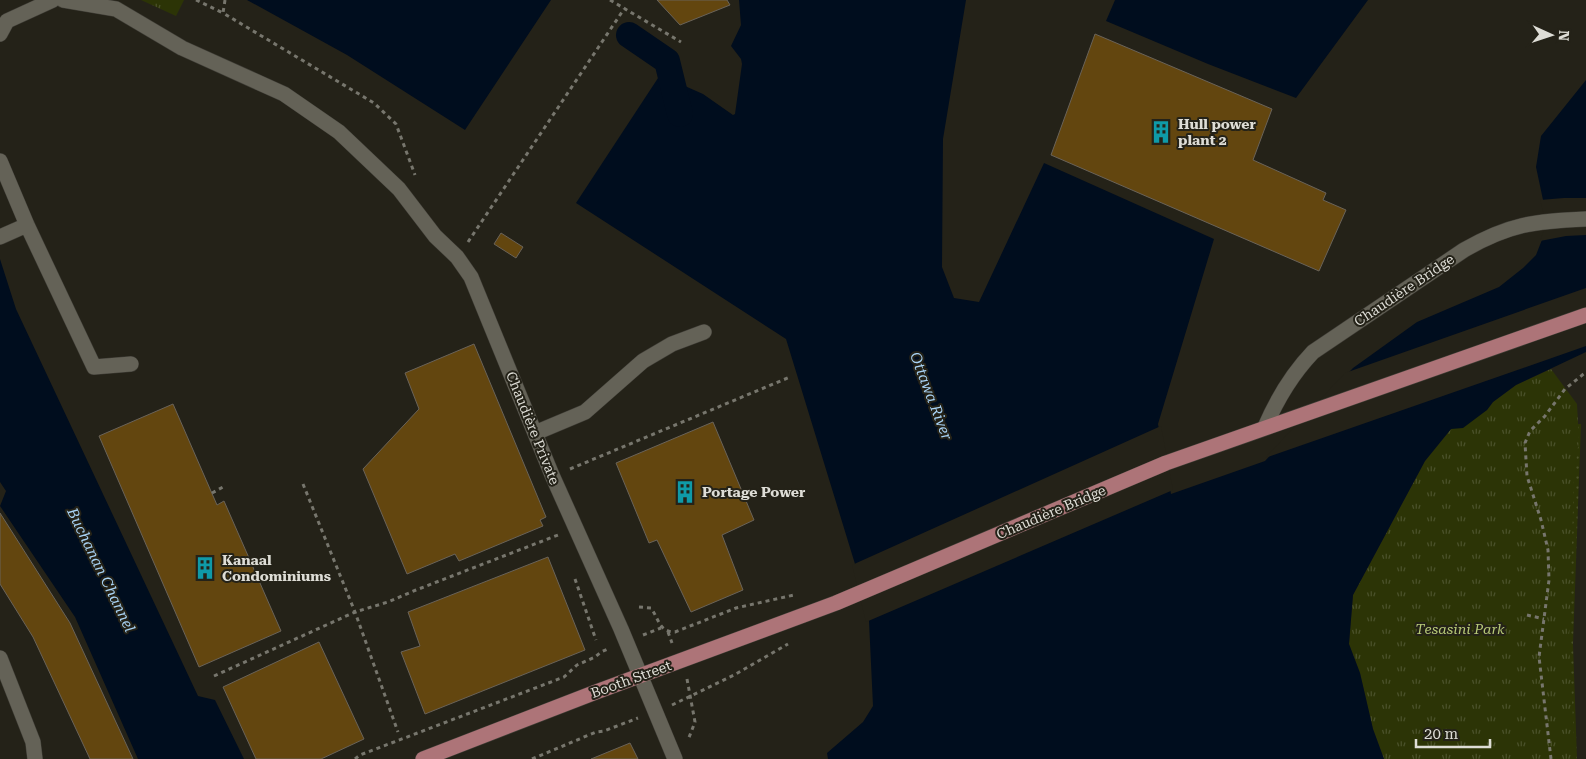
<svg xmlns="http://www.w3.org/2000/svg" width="1586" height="759" viewBox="0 0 1586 759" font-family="'Roboto Serif',serif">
	<defs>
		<pattern id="grass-dots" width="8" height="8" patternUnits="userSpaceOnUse" patternTransform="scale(1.25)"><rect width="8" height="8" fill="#2c3406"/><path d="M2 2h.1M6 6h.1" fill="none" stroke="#4a512a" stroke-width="1.8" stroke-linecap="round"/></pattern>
		<pattern id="park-tufts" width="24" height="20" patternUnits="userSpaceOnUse" patternTransform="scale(1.25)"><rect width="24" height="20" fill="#2c3406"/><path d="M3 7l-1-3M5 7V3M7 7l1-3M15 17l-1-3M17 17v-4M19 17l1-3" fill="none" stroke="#4a512a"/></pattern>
	</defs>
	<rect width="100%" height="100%" fill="#242218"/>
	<path fill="url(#grass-dots)" d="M1569 424H1581L1573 644 1577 759H1564Z"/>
	<path fill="url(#park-tufts)" d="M141 0H184L176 16Z
		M1551 369 1577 404 1579 440 1574 476 1569 643 1575 759H1384L1373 729 1360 673 1349 644 1353 595 1425 461 1451 429 1487 410 1493 402 1516 385Z"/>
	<path fill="#000d1e" d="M247 0H551L465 130 347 55Z
		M739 0H966L943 139 942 267 954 298 979 302 1044 163 1214 239 1158 424 1171 494 1265 461 1353 368 1417 322 1499 287 1523 268 1536 255 1547 227 1546 214 1536 167 1541 136 1586 80V352L1516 385 1493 402 1487 410 1463 428 1451 429 1425 461 1353 595 1349 644 1360 673 1373 729 1384 759H828L827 753 863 722 873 706 869 621 855 564 786 339 576 203 660 75 703 94 733 115 735 114 742 64 741 59 731 46 741 25Z
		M1115 0H1368L1296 98 1208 64 1106 21Z
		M0 259 16 309 198 696 215 700 244 759H138L75 617 0 506 6 491 0 482Z"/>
	<path fill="#242218" d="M1564 198H1586V235L1566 236 1540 241 1545 227 1544 215 1540 200Z
		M1586 288V346L1265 458 1345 373Z
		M1161 426 1173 490 866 622 852 565Z"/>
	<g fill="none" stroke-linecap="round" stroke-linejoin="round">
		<path stroke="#000d1e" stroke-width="26" d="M629 35 667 61 680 114"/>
	</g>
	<path fill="#63460f" stroke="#6a6359" d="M657 0H727L730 5 680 25Z
		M1095 34 1272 109 1253 160 1326 193 1323 200 1346 210 1319 271 1051 155Z
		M501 233 523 247 516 258 494 244Z
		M474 344 546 517 540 520 543 526 459 561 455 554 407 574 363 469 419 409 405 373Z
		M173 404 217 505 224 501 281 631 199 667 99 436Z
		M713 422 754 520 722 535 743 590 691 612 657 540 649 543 616 463Z
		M0 513 70 623 133 759H90L33 637 0 584Z
		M548 557 585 650 425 714 401 652 420 646 408 612Z
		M319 642 364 739 321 759H256L223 687Z
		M630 743 638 759H591Z"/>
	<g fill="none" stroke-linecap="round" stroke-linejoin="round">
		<defs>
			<path id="minor" d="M63 0 116 9 182 48 284 94 339 132 399 189 435 236 457 257 471 277 552 475 621 629 675 759
				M0 34 7 21 53 0
				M0 161 27 225 94 367 131 364
				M0 237 27 225
				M1265 427C1277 399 1292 374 1313 352L1464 250C1509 224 1535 221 1586 219
				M535 433 585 412 643 361 672 344 704 332
				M0 658 33 742 35 759"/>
			<path id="major" d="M423 759 596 692 836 603 1166 463 1586 315"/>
		</defs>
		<use href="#minor" stroke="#3f3d36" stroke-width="16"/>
		<use href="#major" stroke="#3f3d36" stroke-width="16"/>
		<path stroke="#77766d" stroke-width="3" stroke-dasharray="4 4" stroke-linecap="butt" d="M196 0 223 13
			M225 0 223 13 374 103 396 124 415 175
			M610 0 681 42
			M468 242 624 9
			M570 469 790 377
			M303 484 355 612 398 732
			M212 493 223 487
			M575 579 596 640
			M639 607 651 608C659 619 659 632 675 632L736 608 794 595
			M1527 615 1544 619
			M668 632 672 643
			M643 635 661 628
			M214 676 355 612 388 602 416 590 558 535
			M687 679 695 722 688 740
			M672 705 734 675 788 644
			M355 759 360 755 564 677 577 665 595 657 601 652 610 648
			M532 759 596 732 604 731 638 718
			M1551 759 1539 657 1549 580 1548 550 1541 520 1527 476 1525 443 1530 431 1545 416 1565 389 1586 372"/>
		<use href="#minor" stroke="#646257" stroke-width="15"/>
		<use href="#major" stroke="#ad7478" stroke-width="15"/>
	</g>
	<defs>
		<symbol id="building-bare" viewBox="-9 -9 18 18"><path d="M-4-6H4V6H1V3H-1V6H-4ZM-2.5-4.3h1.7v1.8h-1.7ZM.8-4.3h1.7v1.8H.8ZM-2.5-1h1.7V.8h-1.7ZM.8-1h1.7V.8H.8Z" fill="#0f9aa8" stroke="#242218" stroke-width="2.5" paint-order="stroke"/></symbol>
	</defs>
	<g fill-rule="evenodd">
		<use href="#building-bare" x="1145" y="116" width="32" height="32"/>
		<use href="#building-bare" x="669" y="476" width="32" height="32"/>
		<use href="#building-bare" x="189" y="552" width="32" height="32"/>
	</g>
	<g text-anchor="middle" stroke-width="4" stroke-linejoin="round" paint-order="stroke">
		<g font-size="14" font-weight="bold" fill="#deddd6" stroke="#242218" text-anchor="start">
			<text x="1178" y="129">Hull power<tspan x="1178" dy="16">plant 2</tspan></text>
			<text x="702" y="497">Portage Power</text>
			<text x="222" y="565">Kanaal<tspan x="222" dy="16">Condominiums</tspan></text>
		</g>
		<g font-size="14" fill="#deddd6" stroke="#242218">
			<text transform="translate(1404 290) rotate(-34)" y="5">Chaudière Bridge</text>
			<text transform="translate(533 428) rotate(68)" y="5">Chaudière Private</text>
			<text transform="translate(1051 512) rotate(-23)" y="5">Chaudière Bridge</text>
			<text transform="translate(631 679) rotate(-20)" y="5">Booth Street</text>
		</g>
		<g font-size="14" font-style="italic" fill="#b7c977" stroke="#242218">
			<text x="1460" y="634">Tesasini Park</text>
		</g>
		<g font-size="15" font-style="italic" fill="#a8d2f4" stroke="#242218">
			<text transform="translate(931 396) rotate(69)" y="5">Ottawa River</text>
			<text transform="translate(101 570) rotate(64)" y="5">Buchanan Channel</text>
		</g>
	</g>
	<g transform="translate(1551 35) rotate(93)" stroke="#242218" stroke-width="4" paint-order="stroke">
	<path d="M0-4L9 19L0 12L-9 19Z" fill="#deddd6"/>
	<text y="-8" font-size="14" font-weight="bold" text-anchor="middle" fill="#deddd6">N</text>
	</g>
	<path d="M1416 739v8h74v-8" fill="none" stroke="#deddd6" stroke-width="2.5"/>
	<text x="1424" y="739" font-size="15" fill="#deddd6" stroke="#242218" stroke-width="4" paint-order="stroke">20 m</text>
</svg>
